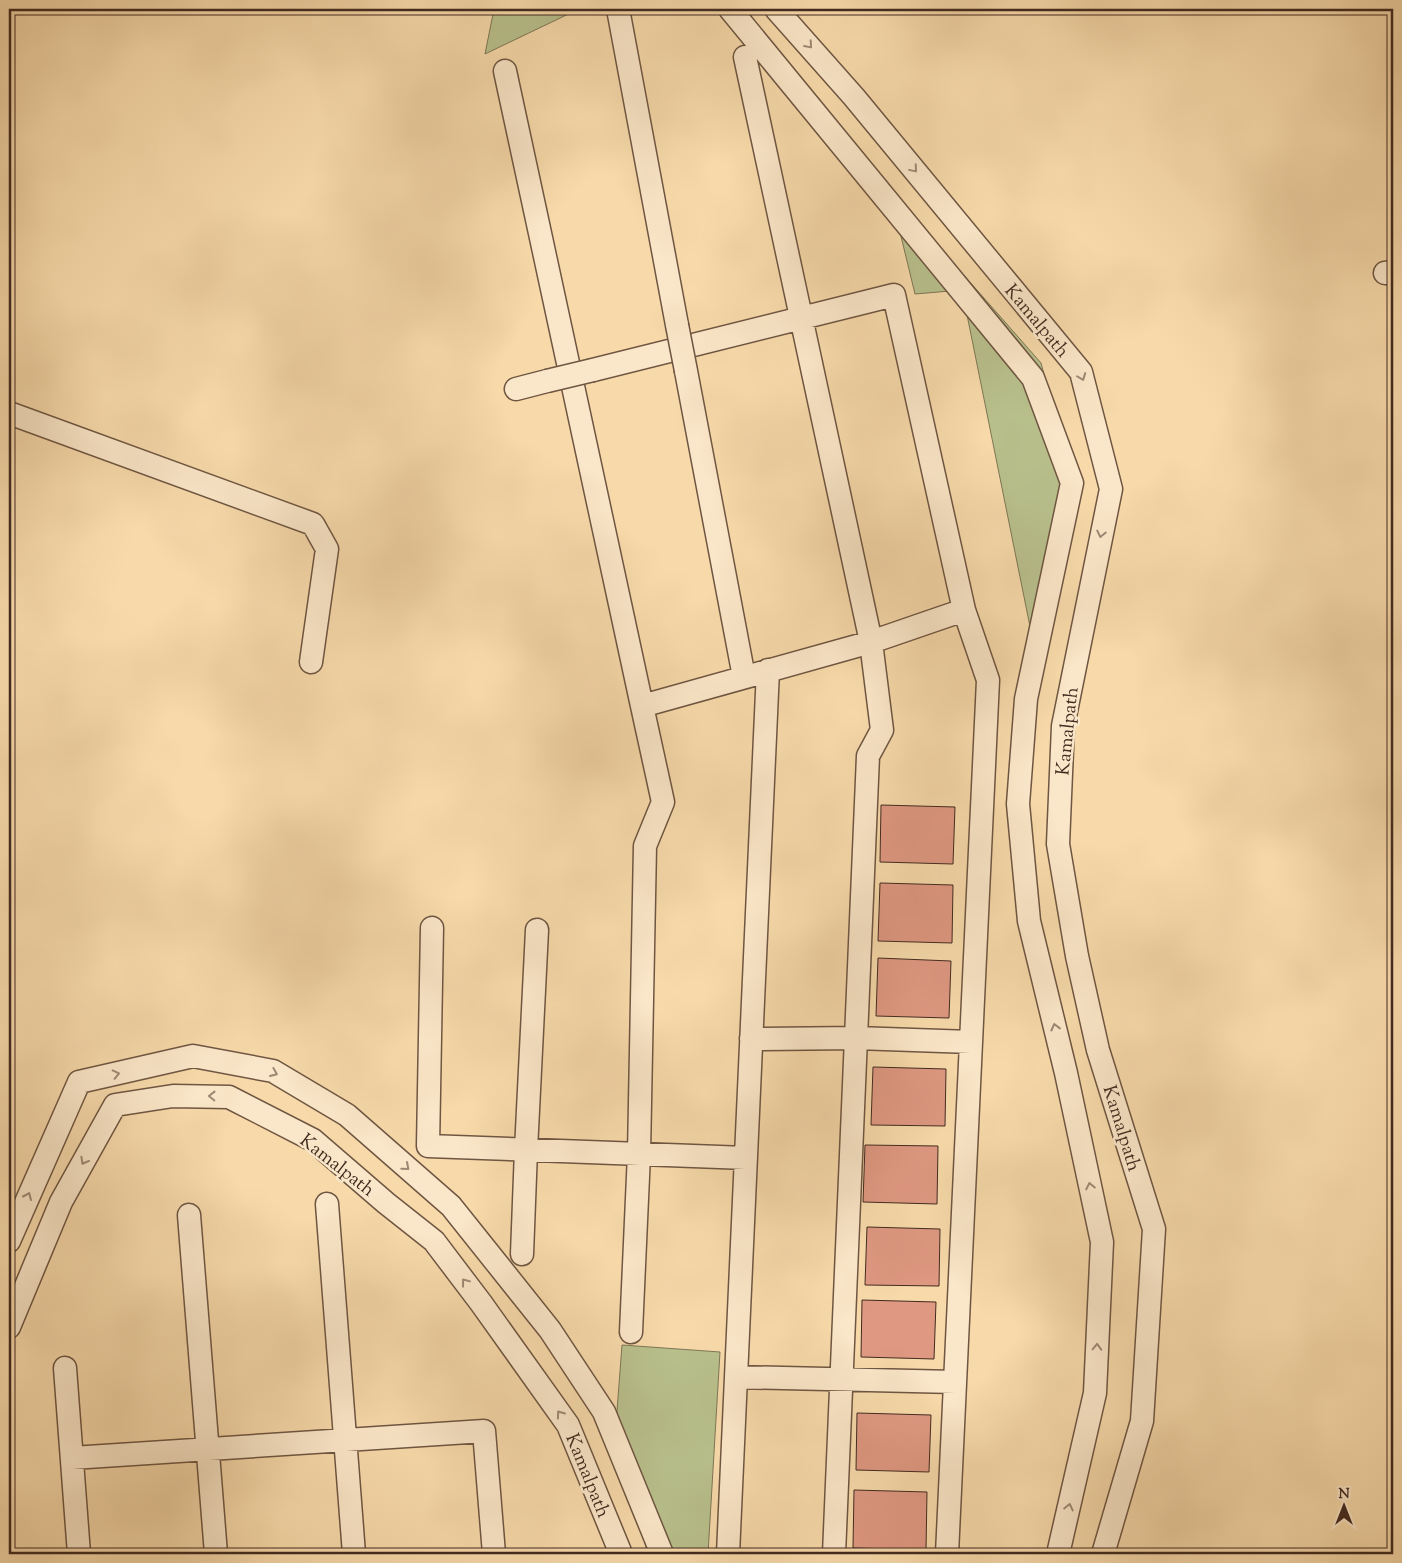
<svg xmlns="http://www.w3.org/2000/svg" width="1402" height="1563" viewBox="0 0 1402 1563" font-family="'Sorts Mill Goudy',serif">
	<rect width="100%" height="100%" fill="#f7d9aa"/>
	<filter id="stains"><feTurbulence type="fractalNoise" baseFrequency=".004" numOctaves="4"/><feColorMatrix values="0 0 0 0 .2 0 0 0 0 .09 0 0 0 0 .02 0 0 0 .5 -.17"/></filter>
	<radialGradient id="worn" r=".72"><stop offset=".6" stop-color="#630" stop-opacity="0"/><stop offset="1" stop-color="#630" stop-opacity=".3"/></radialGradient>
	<path fill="#b8c08c" stroke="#7d7656" d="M494 9H579L485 54Z
		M890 191 1041 363 1072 477 1039 671 962 290 915 294Z
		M622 1345 720 1352 708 1554H648L615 1437Z"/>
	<path fill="#df9882" stroke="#422b20" d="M881 805 955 807 953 864 880 862Z
		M880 883 953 885 952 943 878 941Z
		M878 958 951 961 949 1018 876 1016Z
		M873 1067 946 1069 945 1126 871 1125Z
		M865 1145 938 1146 937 1204 863 1202Z
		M867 1227 940 1229 939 1286 865 1285Z
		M862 1300 936 1302 934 1359 861 1357Z
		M857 1413 931 1415 929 1472 856 1470Z
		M854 1490 927 1492 926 1550 853 1548Z"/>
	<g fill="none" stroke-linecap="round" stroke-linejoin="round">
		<defs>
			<path id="street" d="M618 9 677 325
				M730 9 1033 378 1072 483 1026 699 1018 804 1029 921 1066 1073 1102 1242 1095 1393 1058 1554
				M776 9 854 97 1081 372 1111 489 1063 726 1058 844 1077 956 1098 1050 1154 1229 1142 1421 1103 1554
				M505 71 642 706 871 642 882 730 868 756 834 1554
				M1385 273 1393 272
				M593 370 894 295 964 610 871 642 745 57
				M686 371 744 677
				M516 389 547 381
				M9 413 313 524 327 549 311 662
				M432 928 428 1146 746 1158
				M751 1039 856 1038 971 1042
				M327 1204 354 1554
				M189 1215 216 1554
				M9 1241 79 1082 193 1056 273 1071 347 1115 451 1206 550 1330 604 1412 662 1554
				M522 1254 526 1150 537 930
				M9 1327 61 1202 115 1105 173 1096 229 1097 313 1140 386 1203 434 1241 481 1303 568 1425 621 1554
				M631 1332 639 1154 645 846 663 802 642 706
				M65 1368 79 1554
				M736 1377 955 1382
				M72 1458 484 1431 494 1554
				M728 1554 768 670
				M947 1554 988 680 964 610"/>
		</defs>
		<use href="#street" stroke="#6f5642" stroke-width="25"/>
		<use href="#street" stroke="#fae6c8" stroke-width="22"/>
		<defs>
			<path id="street-bridge" d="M677 325 686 371
				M547 381 593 370"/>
		</defs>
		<use href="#street-bridge" stroke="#6f5642" stroke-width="25" stroke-linecap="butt"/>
		<use href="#street-bridge" stroke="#fae6c8" stroke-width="22"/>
	</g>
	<defs><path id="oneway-chevron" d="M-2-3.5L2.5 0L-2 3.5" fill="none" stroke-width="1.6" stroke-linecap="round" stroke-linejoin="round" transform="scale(1.25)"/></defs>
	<g stroke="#9e8874">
		<use href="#oneway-chevron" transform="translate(809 45) rotate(49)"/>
		<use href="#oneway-chevron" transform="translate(914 169) rotate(50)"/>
		<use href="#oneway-chevron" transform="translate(1082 377) rotate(69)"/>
		<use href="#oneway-chevron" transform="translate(1101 534) rotate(102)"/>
		<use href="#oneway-chevron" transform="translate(1055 1027) rotate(-104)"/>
		<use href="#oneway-chevron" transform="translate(274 1073) rotate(23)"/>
		<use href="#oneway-chevron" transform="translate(116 1074) rotate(-13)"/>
		<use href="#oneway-chevron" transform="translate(212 1096) rotate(-179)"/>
		<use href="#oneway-chevron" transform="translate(84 1161) rotate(119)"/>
		<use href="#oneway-chevron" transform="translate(406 1167) rotate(41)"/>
		<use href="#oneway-chevron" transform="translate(1090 1186) rotate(-102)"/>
		<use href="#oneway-chevron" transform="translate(28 1196) rotate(-66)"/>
		<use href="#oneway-chevron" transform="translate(465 1282) rotate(-127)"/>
		<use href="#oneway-chevron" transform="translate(1097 1347) rotate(-88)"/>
		<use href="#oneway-chevron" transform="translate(560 1414) rotate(-126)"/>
		<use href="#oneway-chevron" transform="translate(1069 1507) rotate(-77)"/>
	</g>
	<g text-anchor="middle" stroke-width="5" stroke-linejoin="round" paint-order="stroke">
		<g font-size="19" fill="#422b20" stroke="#fae6c8">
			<text transform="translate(1038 320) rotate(50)" y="7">Kamalpath</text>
			<text transform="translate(1066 731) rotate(-84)" y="7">Kamalpath</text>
			<text transform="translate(1123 1128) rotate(73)" y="7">Kamalpath</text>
			<text transform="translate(338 1164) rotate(38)" y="7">Kamalpath</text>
			<text transform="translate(589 1475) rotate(68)" y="7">Kamalpath</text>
		</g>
	</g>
	<rect width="1402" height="1563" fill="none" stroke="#f7d9aa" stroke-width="30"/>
	<rect x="10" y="10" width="1382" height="1543" fill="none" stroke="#422b20" stroke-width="2.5"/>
	<rect x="15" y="15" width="1372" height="1533" fill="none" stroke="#422b20"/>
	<g transform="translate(1344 1506)" stroke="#fae6c8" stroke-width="4" paint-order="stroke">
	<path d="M0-4L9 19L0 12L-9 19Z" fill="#422b20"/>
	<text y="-8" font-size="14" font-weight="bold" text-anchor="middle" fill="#422b20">N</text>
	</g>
	<rect width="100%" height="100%" filter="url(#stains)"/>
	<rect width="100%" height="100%" fill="url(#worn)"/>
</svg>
